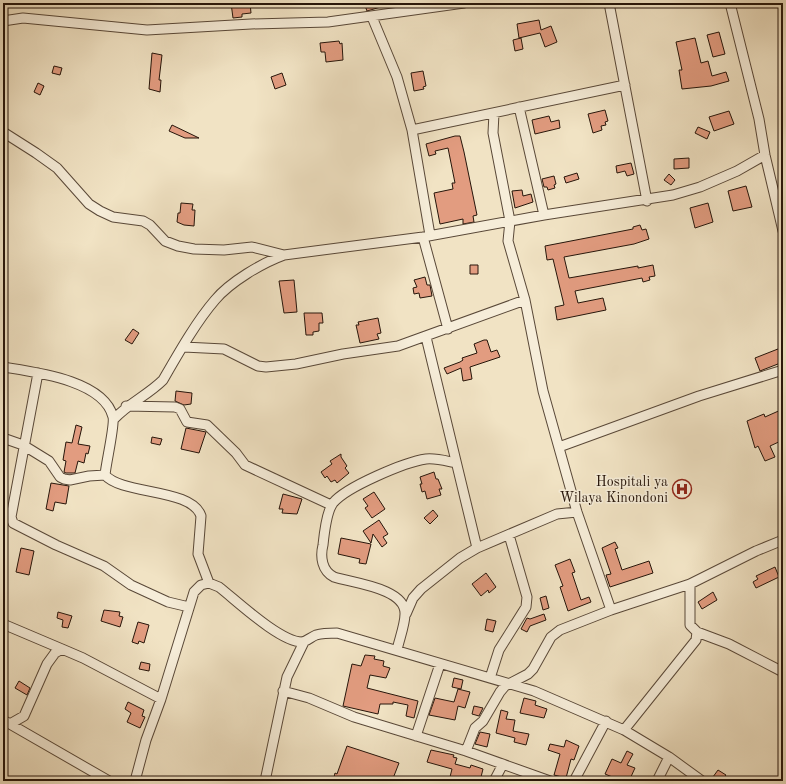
<svg xmlns="http://www.w3.org/2000/svg" width="786" height="784" viewBox="0 0 786 784" font-family="'Old Standard TT',serif">
	<rect width="100%" height="100%" fill="#f1e3c4"/>
	<filter id="stains"><feTurbulence type="fractalNoise" baseFrequency=".005" numOctaves="4"/><feColorMatrix values="0 0 0 0 .2 0 0 0 0 .09 0 0 0 0 .02 0 0 0 .5 -.17"/></filter>
	<radialGradient id="worn" r=".72"><stop offset=".6" stop-color="#630" stop-opacity="0"/><stop offset="1" stop-color="#630" stop-opacity=".3"/></radialGradient>
	<path fill="#e29c80" stroke="#26150a" d="M231 3H250L251 13 242 14V17L233 18Z
		M364 3H390L391 4 367 11Z
		M539 20 541 30 551 26 557 42 545 47 540 33 519 38 517 24Z
		M719 32 725 54 713 57 707 35Z
		M521 38 523 49 515 51 513 40Z
		M695 38 701 63 708 61 712 76 726 72 729 81 711 86 682 89 679 70H682L676 42Z
		M339 41 340 44 342 43 343 60 326 62 325 52H321L320 43Z
		M152 53 162 55 159 80H161L160 92 149 89Z
		M54 66 62 68 60 75 52 73Z
		M423 71 426 86 423 87 424 89 414 91 411 73Z
		M282 73 286 85 275 89 271 77Z
		M38 83 44 86 40 95 34 92Z
		M605 110 608 121 605 122 606 125 601 126 602 130 593 133 588 114Z
		M729 111 734 124 714 131 709 117Z
		M549 116 551 122 559 120 560 128 535 134 532 120Z
		M172 125 199 138H185L169 131Z
		M698 127 710 132 707 139 695 133Z
		M455 136H460L464 152 477 215 473 216 474 222 463 224V219L440 224 434 193 453 189 452 183H455L448 148 435 151 436 154 429 156 426 144Z
		M689 158V168L674 169V159Z
		M631 163 634 174 627 176 625 171 617 173 616 166Z
		M577 173 579 179 566 183 564 177Z
		M669 174 675 180 671 185 664 180Z
		M554 176 556 184 554 185 555 188 548 190 547 187H544L542 179Z
		M746 186 752 207 733 211 728 191Z
		M522 190 523 196 531 194 533 202 515 208 512 191Z
		M181 203 193 204 192 210H195L194 226 184 225 177 222 178 213H180Z
		M708 203 713 222 695 228 690 208Z
		M640 225 642 230 646 229 649 239 634 244 564 257 569 278 638 266V268L653 265 655 276 649 277 650 280 643 282 642 278 575 291 578 303 603 298 606 310 557 320 555 307 564 305 553 259 547 260 545 246 633 229V227Z
		M470 265H478V274H470Z
		M425 277 427 285H430L432 296 420 298 419 293 414 294 413 288 417 287 414 280Z
		M294 280 297 312 284 313 279 281Z
		M304 313H322L323 323H319V331L313 332V335H306Z
		M378 318 381 333 377 334 379 339 360 343 356 325H359L358 322Z
		M133 329 139 333 132 344 125 340Z
		M484 340H487L491 352 497 350 500 357 470 367 472 379 463 381 461 368 447 374 444 368 460 362 463 360 462 358 477 353 474 344Z
		M783 347V362L760 371 755 358Z
		M176 391 192 393 191 404 184 405 175 401Z
		M783 409V440L770 446 775 457 765 461 758 446 755 448 747 421 764 414 765 417Z
		M76 425 82 427 78 444 90 446 88 454 86 453 84 463 78 461 75 473H66L64 472 66 461 63 460 66 442 72 443Z
		M186 428 206 432 199 453 181 449Z
		M152 437 162 439 160 445 151 443Z
		M341 454V457L347 466 345 468 349 473 337 483 335 480 331 482 327 476 325 478 321 472 332 464 330 461Z
		M434 472 436 479H438L442 489H439L441 495 427 499 425 491 422 492 420 484H422L420 477Z
		M51 483 69 486 66 504 55 502 53 511 46 509Z
		M374 492 385 509 372 518 365 508 368 506 363 499Z
		M283 494 302 499 297 514 282 513 283 509H279Z
		M433 510 438 516 430 524 424 518Z
		M379 520 388 534 383 537 387 543 382 547 373 534 371 543 363 531Z
		M341 538 371 544 366 564 359 563 360 559 338 554Z
		M615 542 618 548 615 549 622 570 649 561 653 573 610 587 606 575 611 574 602 548Z
		M21 548 34 551 29 575 16 572Z
		M570 559 575 572 572 573 581 600 589 597 591 602 568 611 560 587 563 586 555 565Z
		M775 567 779 577 756 588 753 582 758 579 756 576Z
		M486 573 496 587 489 593 488 590 481 596 472 584Z
		M713 592 717 600 702 609 698 602Z
		M546 596 549 608 543 610 540 598Z
		M104 610 120 612 119 616 123 617 120 627 101 621Z
		M58 612 72 616 68 628 62 627 63 620 57 618Z
		M544 614 546 620 530 626 527 632 521 629 527 618 530 619Z
		M487 619 496 621 493 632 485 630Z
		M138 622 149 625 144 643 139 641 138 644 132 642Z
		M365 655 375 656 374 659 384 661 383 666 390 668 386 678 370 675 367 688 418 701 414 718 406 716 408 705 393 702V704H380L378 714 343 706 352 664 361 666Z
		M141 662 150 664 149 671 139 669Z
		M454 678 463 680 461 689 452 687Z
		M19 681 30 688 27 695 15 688Z
		M458 689 470 692 465 708 458 706 455 720 429 715 435 698 454 702Z
		M524 698 536 701 535 705 547 709 544 718 520 713Z
		M128 702 144 710 142 716 145 717 140 728 127 722 131 713 125 709Z
		M474 706 483 708 479 716 472 714Z
		M501 710 508 712 506 719 515 720 513 731 529 734 526 745 514 742 515 738 496 733Z
		M480 732 490 734 487 747 475 744Z
		M566 740 579 746 574 760 571 759 566 778 554 775 560 754 548 750 550 744 564 747Z
		M347 746 399 763 392 781H333L335 773 337 774Z
		M431 750 454 755 453 757 457 758 455 764 470 768 471 765 483 769 480 781H449L452 769 427 762Z
		M627 751 633 754 627 765 635 768 629 781H622L605 774 612 759 621 763Z
		M718 770 726 775 721 781H710Z"/>
	<g fill="none" stroke-linecap="round" stroke-linejoin="round">
		<defs>
			<path id="street" d="M609 3 647 201
				M730 3 759 119 765 155 783 231
				M372 17 397 77 412 130 430 235
				M3 21 23 18 147 30 251 24 328 22 464 3
				M519 107 544 215
				M494 113 493 133 510 221 508 241 525 300 543 391 577 512 611 610
				M412 130 625 85
				M3 132 36 153 57 168 89 204 100 211 113 217 143 221 150 225 165 241 178 246 194 249 224 250 252 247 284 255
				M423 237 448 329
				M426 337 477 548
				M184 347 224 349 258 366 266 367 296 364 343 354 398 346 525 300
				M3 367C34 372 104 380 113 417 115 425 106 463 105 475 122 495 192 488 201 516L198 554 209 583
				M38 373 11 517 13 523 56 545 104 566 131 585 168 602 189 607
				M126 406 175 407 180 409 187 422 207 425 236 453 245 465 331 505
				M114 419C129 403 148 395 163 380 178 354 196 322 215 300 230 282 262 263 284 255L423 237 544 215 673 195 700 187 737 171 765 155
				M3 438 23 445 49 461 60 477 64 479 70 480 89 476 105 475
				M559 447 699 396 783 370
				M406 614 413 598 421 589 460 558 477 548 557 514 577 512
				M3 624 62 649
				M697 632 729 644 783 672
				M397 650C399 640 405 625 405 614 406 588 352 583 334 577 322 571 320 557 323 545 324 535 327 511 333 503 346 487 405 462 426 459 437 458 446 461 456 463
				M490 678 499 650 526 607 527 597 509 535
				M283 691 309 698 354 717 466 751 550 781
				M3 720 109 781
				M10 724 24 716 47 664 55 653 62 649 83 658 161 699
				M624 730 696 640 697 632 690 625V584
				M416 736 440 664
				M466 751 475 728 483 721 500 692 505 686 528 674 533 669 551 637 560 630 611 610 690 584 756 551 783 540
				M135 781 146 740 161 699 194 592 201 585 209 583 219 587C237 601 280 642 302 642 307 641 311 637 316 635 323 633 330 633 337 633L534 691 624 730 669 757 702 781
				M265 781 287 677 304 642
				M494 781 503 764
				M574 781 606 721
				M657 781 669 757"/>
		</defs>
		<use href="#street" stroke="#594838" stroke-width="11"/>
		<use href="#street" stroke="#f6edd9" stroke-width="9"/>
	</g>
	<defs>
		<symbol id="hospital-ring" viewBox="-11 -11 22 22"><circle r="9.5" fill="#f6edd9" stroke="#8f2418" stroke-width="1.5"/><path d="M-5-5h3v3.5h4V-5h3V5h-3V1.5h-4V5h-3Z" fill="#8f2418"/></symbol>
	</defs>
	<g fill-rule="evenodd">
		<use href="#hospital-ring" x="671" y="478" width="22" height="22"/>
	</g>
	<g text-anchor="middle" stroke-width="3" stroke-linejoin="round" paint-order="stroke">
		<g font-size="14" fill="#26150a" stroke="#f6edd9" text-anchor="end">
			<text x="668" y="486">Hospitali ya<tspan x="668" dy="16">Wilaya Kinondoni</tspan></text>
		</g>
	</g>
	<rect width="786" height="784" fill="none" stroke="#f1e3c4" stroke-width="16"/>
	<rect x="4" y="4" width="778" height="776" fill="none" stroke="#26150a" stroke-width="2"/>
	<rect x="8" y="8" width="770" height="768" fill="none" stroke="#26150a"/>
	<rect width="100%" height="100%" filter="url(#stains)"/>
	<rect width="100%" height="100%" fill="url(#worn)"/>
</svg>
